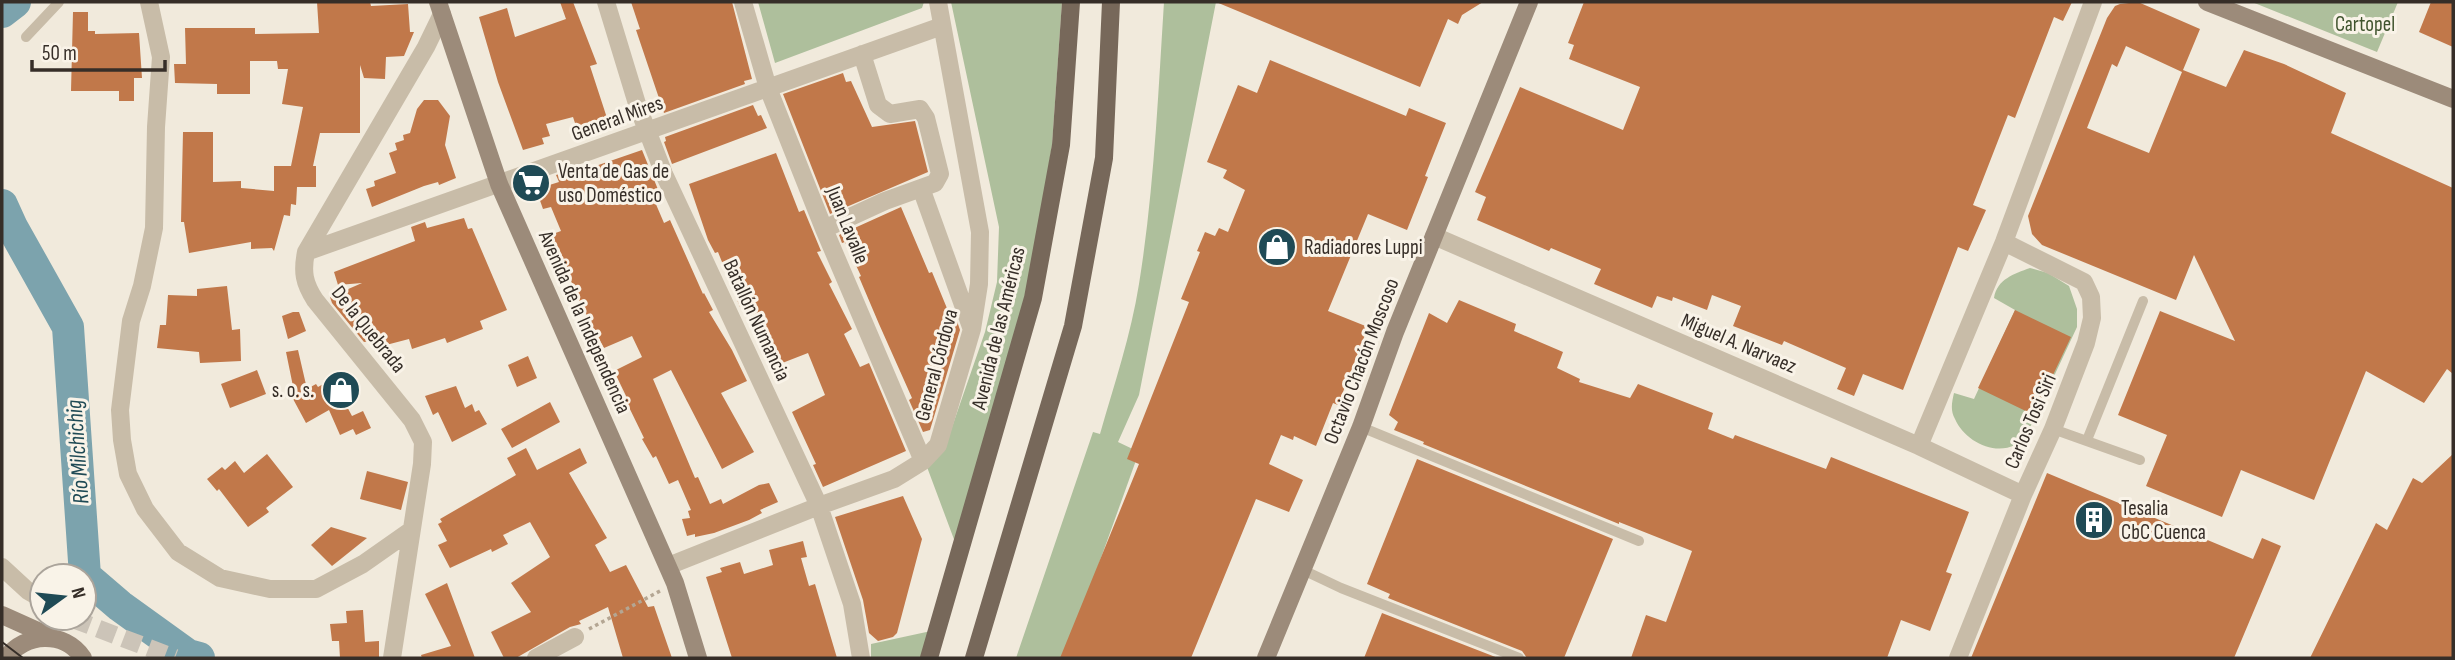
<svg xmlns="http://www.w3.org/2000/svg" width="2455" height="660" viewBox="0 0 2455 660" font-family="'Sofia Sans Condensed',sans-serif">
	<rect width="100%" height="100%" fill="#f1eadc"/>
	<path fill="#aebf9c" d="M758 2H924L922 8 775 63Z
		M951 2H1062L1052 145 1028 298 955 542 927 467 944 450 985 332 997 282 999 227Z
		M1164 2H1216L1139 395 1118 442 1139 452 1065 658H1016L1093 432 1100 434C1114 385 1131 335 1139 284 1154 191 1158 96 1164 2Z
		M2252 2H2398L2377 52Z
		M2030 268 2048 273 2069 286 2077 309V327L2027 434C2023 438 2019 443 2015 445 1993 456 1964 440 1955 419 1950 410 1952 402 1954 393L1974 399 2015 310 1994 298C1997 279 2014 274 2030 268Z
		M931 631 923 658H871V644Z"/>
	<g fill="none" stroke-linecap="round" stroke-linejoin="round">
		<path stroke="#7ca3ad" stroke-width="32" d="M2 12 15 2
			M2 205 12 227 68 327 85 576 120 606 188 655 199 658"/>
	</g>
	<path fill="#c1784a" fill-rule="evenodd" d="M317 2H370L371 6 408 4 410 32H414L404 56 386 57 385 79 364 78 360 65V133H320L313 166H316V187H297L296 205 291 204 290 216 284 215 274 251 272 248 251 249V242L189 253 184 222H181L183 132H213V182L241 181V188L274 191V166H291L303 107 282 104 288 69H278L277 61H250V94H217V84L175 83 174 64H186L185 28H255V34L319 33Z
		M560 2H573L597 64 590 66 607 118 599 120 600 124 578 132 573 117 546 124 550 136 542 138 544 144 523 150 498 82 479 17 507 8 515 37 566 19Z
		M631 2H732L752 79 744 81 745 84 664 113 636 30 640 29Z
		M1216 2H1483L1462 15 1458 24 1448 19 1420 87Z
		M1584 2H2072L2063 21 2054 17 2015 118 2008 115 1973 205 1986 210 1968 251 1958 247 1903 390 1863 374 1854 396 1837 389 1846 368 1784 341 1782 345 1733 326 1741 306 1712 295 1707 310 1673 297 1672 301 1657 296 1652 308 1594 284 1601 269 1551 248 1549 251 1477 220 1486 197 1475 192 1520 87 1623 130 1640 87 1569 59 1574 45 1568 43Z
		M2138 2 2200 29 2183 70 2226 87 2244 50 2284 64 2346 93 2331 133 2453 188V374L2447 369 2424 403 2366 371 2314 500 2241 470 2222 517 2146 486 2167 435 2118 415 2160 311 2235 341 2194 255 2176 300 2042 245 2032 234 2028 216 2107 18 2115 6 2120 4ZM2126 46 2182 72 2149 153 2087 128 2112 64 2117 67Z
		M2431 2H2453V47L2419 32Z
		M73 12H88V31H95V34L139 33 142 78H134V101H119V91H71Z
		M1270 60 1406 116 1409 108 1446 123 1425 176 1428 177 1407 230 1368 214 1328 311 1368 327 1338 405 1333 403 1316 446 1294 436 1293 440 1281 435 1269 464 1303 480 1289 512 1256 499 1191 658H1060L1139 464 1127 459 1189 302 1181 299 1200 252 1197 251 1205 232 1215 236 1219 228 1228 232 1245 190 1223 178 1227 170 1207 162 1238 85 1257 93Z
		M843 73 846 82 851 81 872 127 915 121 928 172 830 214 783 94Z
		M424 100H438L450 116 445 145 456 178 439 185 438 182 424 186 372 207 366 189 375 186 374 181 396 173 389 153 397 150 395 143 404 140 403 135 410 133 417 109Z
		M753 105 758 116 761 115 767 128 672 164 664 142 666 141 665 137Z
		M642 150 659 192 652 195 664 223 670 220 703 294 704 293 713 310 709 312 732 350 747 381 721 393 754 452 722 469 671 370 653 379 695 478 698 477 710 504 721 499 723 504 759 485 769 483 778 502 760 510 762 513 749 520 714 533 695 537V534L687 536 682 519 690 518 688 511 691 510 678 480 669 484 656 456 653 458 642 439 644 438 625 399 627 398 614 371 642 357 632 336 604 348 577 297 559 248 556 249 550 235 561 231 551 207 543 209 537 192 544 190 543 187 559 182 556 175 583 166 584 170Z
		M776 153 799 212 804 210 821 251 817 252 832 282 829 284 852 329 844 334 860 367 869 363 906 451 823 487 813 465 816 464 792 412 825 395 808 353 772 367 745 305 740 307 718 252 715 253 708 240 689 184Z
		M901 207 929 273 932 272 951 318 955 315 960 330 930 430 923 432 909 400 912 398 879 324 859 277 861 276 845 242 842 243 839 235Z
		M464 218 468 229 472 228 507 310 480 321 483 329 447 343 445 338 412 349 409 339 386 345 384 339 364 342 332 303 330 297 362 283 338 285 334 272 415 241 411 227 425 222 427 228Z
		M227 286 232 330 240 329 241 361 200 363 199 352 157 348 160 325H166L168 295 197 296V289Z
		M1459 300 1516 324 1514 331 1563 352 1557 368 1580 379 1579 382 1630 398 1638 384 1713 413 1708 429 1733 439 1735 435 1826 469 1831 457 1969 512 1946 572 1952 574 1930 631 1901 620 1887 658H1631L1646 615 1666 622 1692 551 1619 522V524L1423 444 1424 442 1394 430 1398 422 1389 415 1429 313 1447 323Z
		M2015 310 2071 337 2034 415 1978 388Z
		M293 312H299L306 331 288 339 282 316Z
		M298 350 307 389 316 384 318 387 325 383 330 392 337 388 352 416 363 411 371 428 356 435 353 429 340 435 329 410 306 423 292 397 295 396 286 352Z
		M528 356 537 378 517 387 508 365Z
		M257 370 266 394 230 408 221 384Z
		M456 386 465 408 472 404 475 412 479 410 487 424 452 442 438 412 433 415 425 396Z
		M550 402 560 422 512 448 501 429Z
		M526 448 537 470 580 448 587 463 569 473 607 538 595 545 610 572 626 565 648 607 654 606 672 658H623L608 607 579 621 581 624 570 627 516 658H504L491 632 531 612 511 583 550 557 530 522 503 535 508 544 492 552 491 549 450 568 438 545 447 541 438 524 442 522 440 519 516 475 507 458Z
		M267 454 293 487 266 508 269 512 248 527 219 489 217 491 207 479 222 467 225 470 235 461 244 473Z
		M2453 454V658H2310L2376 523 2387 530 2413 478 2422 483Z
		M1417 459 1613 539 1564 658H1527L1522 651 1388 598 1390 594 1367 584Z
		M367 471 408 482 401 510 360 499Z
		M2047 473 2253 559 2262 538 2281 546 2234 658H1971Z
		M903 496 922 539 897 633 893 637 878 641 869 633 863 600 835 517Z
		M331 527 367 538 332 566 311 545Z
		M803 541 807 557 801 558 809 586 815 584 837 658H732L706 577 722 572 720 568 740 562 744 574 773 565 769 550Z
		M447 583 475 658H422L421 655 451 646 425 594Z
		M363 610 365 642 379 641V658H340L339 641H332L330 624 347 623 346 611Z
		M1382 613 1498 658H1364Z"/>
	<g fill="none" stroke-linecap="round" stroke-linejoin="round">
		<path stroke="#ccc4b8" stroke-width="18" stroke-dasharray="18 9" stroke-linecap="butt" d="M73 619 175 658"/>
		<path stroke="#b4a693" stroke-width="3.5" stroke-dasharray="3.5 3.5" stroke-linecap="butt" d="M589 629 660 591"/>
		<path stroke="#c8bca8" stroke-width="10" d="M26 37 59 2
			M1361 427 1639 541
			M2053 429 2140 460
			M2087 440 2143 301
			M1303 570 1341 588 1519 658"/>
		<path stroke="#c8bca8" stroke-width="18" d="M149 2 161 57 156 127 154 228 142 286 131 321 120 410 122 440 128 474 145 509 178 552 220 578 270 589H316L363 564 410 531
			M606 2 638 107 664 174 819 506 852 604 861 658
			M743 2 768 88 824 229 923 461
			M921 188 971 327
			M824 229 885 201 935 183 940 174 926 118 920 109 890 114 878 105 862 54
			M1434 236 1919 446 2023 495
			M306 252 942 26
			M1919 446 2004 242 2093 2
			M668 566 819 506 894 479 923 461 938 445 972 329 979 284 980 232 938 2
			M2 567 28 591 42 599
			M72 618 73 619
			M392 658 422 464 423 442 412 420 315 300C304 283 302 272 306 252L426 47 442 14
			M536 658 575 637
			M1958 658 2023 495 2053 429 2086 343 2092 318 2091 297 2084 282 2004 242"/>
		<path stroke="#9c8b7a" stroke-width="18" d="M438 2 499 184 675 583 698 658
			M2207 2 2453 99
			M2 615 51 637
			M6 658C25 633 64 630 83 658
			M1266 658 1361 427 1395 332 1529 2"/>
		<path stroke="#77685a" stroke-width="18" d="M929 658 1033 298 1061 145 1071 2
			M974 658 1073 326 1104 158 1111 2"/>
		<path stroke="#362e28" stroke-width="2" d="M2 642 23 658"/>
	</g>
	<defs>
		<symbol id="supermarket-disc" viewBox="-11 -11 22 22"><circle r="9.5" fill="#1f4a55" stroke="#f9f3e8"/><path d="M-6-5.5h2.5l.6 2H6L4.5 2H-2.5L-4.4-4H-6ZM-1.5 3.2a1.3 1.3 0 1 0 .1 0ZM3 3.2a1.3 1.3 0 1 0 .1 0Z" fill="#fff"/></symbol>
		<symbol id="shop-disc" viewBox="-11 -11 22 22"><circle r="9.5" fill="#1f4a55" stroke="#f9f3e8"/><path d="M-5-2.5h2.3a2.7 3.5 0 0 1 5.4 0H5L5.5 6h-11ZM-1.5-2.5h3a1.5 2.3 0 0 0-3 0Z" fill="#fff"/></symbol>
		<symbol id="building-disc" viewBox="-11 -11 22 22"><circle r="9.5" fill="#1f4a55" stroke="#f9f3e8"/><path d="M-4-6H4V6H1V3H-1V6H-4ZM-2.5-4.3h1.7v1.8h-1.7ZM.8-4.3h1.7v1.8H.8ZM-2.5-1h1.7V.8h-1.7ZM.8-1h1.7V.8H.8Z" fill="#fff"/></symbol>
	</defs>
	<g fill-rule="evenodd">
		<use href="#supermarket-disc" x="509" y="161" width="44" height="44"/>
		<use href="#shop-disc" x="1255" y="225" width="44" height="44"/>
		<use href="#shop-disc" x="319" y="368" width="44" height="44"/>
		<use href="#building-disc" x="2072" y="498" width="44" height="44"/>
	</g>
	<g text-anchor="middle" stroke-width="6" stroke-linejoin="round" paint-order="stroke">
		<g font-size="21" fill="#3f532d" stroke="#f9f3e8">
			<text x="2365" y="31">Cartopel</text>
		</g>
		<g font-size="21" fill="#362e28" stroke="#f9f3e8">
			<text transform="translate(617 118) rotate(-20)" y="7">General Mires</text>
			<text transform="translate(848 225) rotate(68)" y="7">Juan Lavalle</text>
			<text transform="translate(757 320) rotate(65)" y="7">Batallón Numancia</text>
			<text transform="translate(585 322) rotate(66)" y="7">Avenida de la Independencia</text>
			<text transform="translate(998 328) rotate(-76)" y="7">Avenida de las Américas</text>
			<text transform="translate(369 329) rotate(51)" y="7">De la Quebrada</text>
			<text transform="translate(1739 343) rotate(23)" y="7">Miguel A. Narvaez</text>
			<text transform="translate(1361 361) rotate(-69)" y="7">Octavio Chacón Moscoso</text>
			<text transform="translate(936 365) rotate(-75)" y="7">General Córdova</text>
			<text transform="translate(2030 421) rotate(-67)" y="7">Carlos Tosi Siri</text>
		</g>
		<g font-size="21" fill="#362e28" stroke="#f9f3e8" text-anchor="start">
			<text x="558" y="178">Venta de Gas de<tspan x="558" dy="24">uso Doméstico</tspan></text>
			<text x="1304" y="254">Radiadores Luppi</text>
			<text x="314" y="397" text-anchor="end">s. o. s.</text>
			<text x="2121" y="515">Tesalia<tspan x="2121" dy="24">CbC Cuenca</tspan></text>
		</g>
		<g font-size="23" font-style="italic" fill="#1f4a55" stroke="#f9f3e8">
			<text transform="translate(77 452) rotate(-94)" y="8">Río Milchichig</text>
		</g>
	</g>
	<rect width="2455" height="660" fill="none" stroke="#362e28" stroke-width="7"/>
	<g transform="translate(63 597) rotate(75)"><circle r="33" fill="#f9f3e8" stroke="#aba49b" stroke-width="2"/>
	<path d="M0-5L12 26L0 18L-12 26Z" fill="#1f4a55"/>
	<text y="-10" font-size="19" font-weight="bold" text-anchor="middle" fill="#362e28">N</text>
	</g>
	<path d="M32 60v10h133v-10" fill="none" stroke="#362e28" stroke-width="3.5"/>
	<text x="42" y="60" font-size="21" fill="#362e28" stroke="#f9f3e8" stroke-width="5" paint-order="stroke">50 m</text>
</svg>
